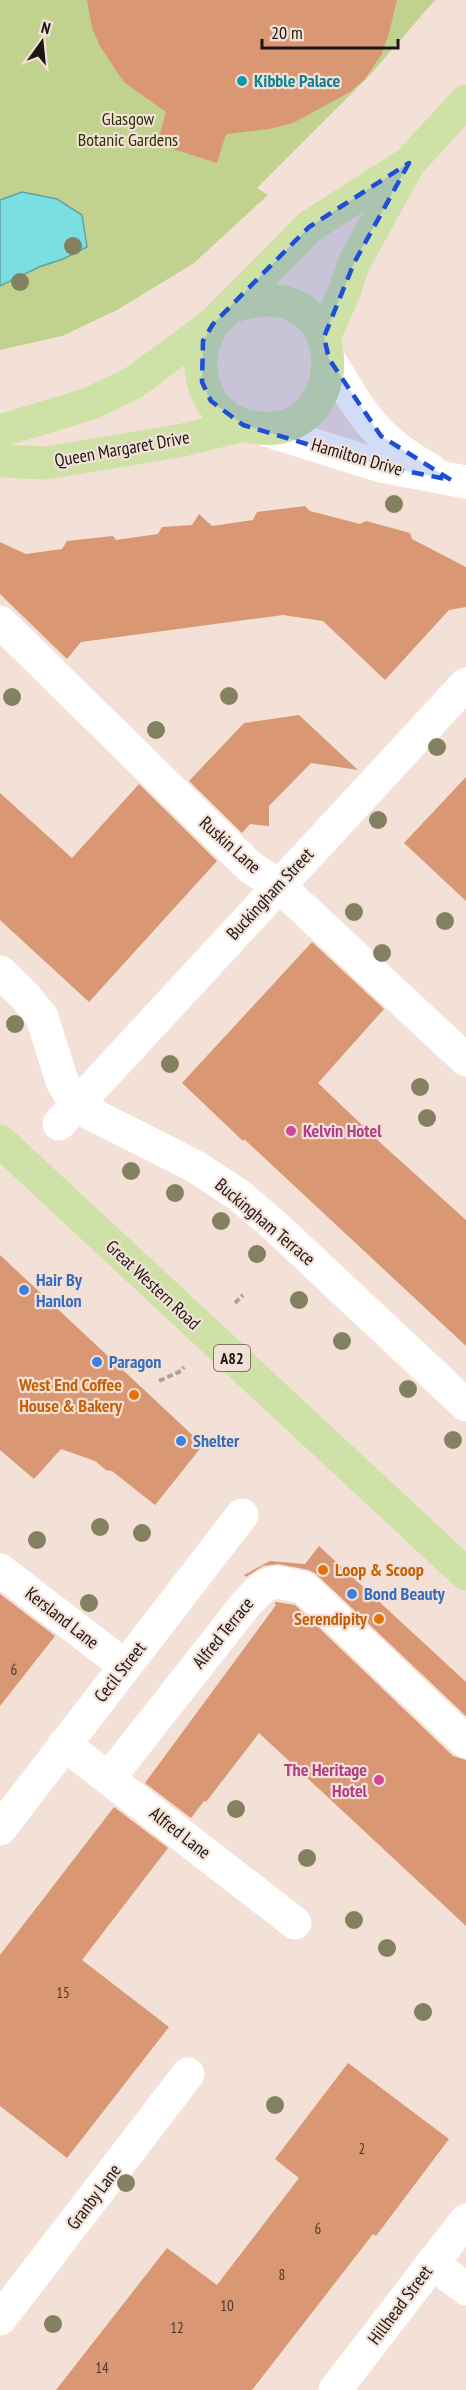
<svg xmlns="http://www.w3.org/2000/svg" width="466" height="2390" viewBox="0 0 466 2390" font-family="'PT Sans Narrow',sans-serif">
	<rect width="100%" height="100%" fill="#f3e0d6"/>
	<path fill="#c1d28f" d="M0 0H435L370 75 257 188 268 195 194 263 117 310 62 336 0 350Z"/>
	<path fill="#7bdee1" stroke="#5fa2a3" stroke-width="1.5" d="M22 192 57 199 82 215 87 247 63 259 39 267 0 286V200Z"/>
	<path fill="#d99873" d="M87 0H397L388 37 381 55 365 79 350 92 293 123 269 129 226 134 217 163 157 144 166 112 125 83 119 75 100 46 92 28Z
		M305 506 310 511 360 524 366 521 410 533 412 539 466 567V607L449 610 385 680 323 621 283 615 81 642 67 659 0 594V542L26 554 62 549 67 541 113 536 116 540 158 534 162 527 192 525 199 514 212 526 253 520 257 512Z
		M299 715 358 770 311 763 269 806V826L250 824 242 833 189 781 244 723Z
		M466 777V901L404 843Z
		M139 784 217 861 89 1002 0 920V793L72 858Z
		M312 942 384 1009 318 1083 385 1147 466 1220V1346L244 1139 243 1141 182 1083Z
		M0 1255 203 1445 155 1505 112 1471 106 1470 95 1461 61 1449 34 1479 0 1450Z
		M319 1546 466 1682V1716L316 1574 309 1570 278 1564 263 1566 246 1577 244 1575 270 1561 305 1564Z
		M0 1594 55 1636 0 1706Z
		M276 1602 295 1605 453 1756 466 1760V1926L259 1733 206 1802 204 1801 191 1818 145 1783 276 1605 274 1603Z
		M114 1807 168 1848 82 1960 169 2027 67 2158 0 2106V1955Z
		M348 2063 449 2139 376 2236 373 2234 252 2390H56L167 2248 217 2285 299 2178 275 2159Z"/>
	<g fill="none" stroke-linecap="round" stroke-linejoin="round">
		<path stroke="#b0a199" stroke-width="4" stroke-dasharray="6 3" stroke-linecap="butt" d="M235 1303 243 1295
			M159 1381 181 1371 184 1367"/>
		<path stroke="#fff" stroke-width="33" d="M329 359C361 412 374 439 431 470
			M263 429 381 466 466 482
			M0 622 250 867 278 885 466 1060
			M0 972 24 995 42 1017 62 1081 76 1106 196 1167 240 1196 276 1227 466 1405
			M59 1124 466 684
			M0 1570 125 1666
			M64 1744 295 1923
			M109 1778 246 1604C269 1579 270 1579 304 1588L466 1742
			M0 1829 242 1515
			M432 2263 466 2289
			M0 2319 188 2074
			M335 2390 466 2220"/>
		<path stroke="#cee2a7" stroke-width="33" d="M213 324C199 349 196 370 209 397 217 413 235 424 252 427 357 447 356 260 229 308
			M324 337 343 295 354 263 409 163 466 101
			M0 431 89 404 133 383 213 324 309 227 409 163
			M0 461 45 463 183 440 243 425
			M0 1141 466 1574"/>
	</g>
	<g fill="#848160">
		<circle cx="73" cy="246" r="9"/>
		<circle cx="20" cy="282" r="9"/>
		<circle cx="394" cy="504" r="9"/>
		<circle cx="229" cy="696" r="9"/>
		<circle cx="12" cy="697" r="9"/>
		<circle cx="156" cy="730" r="9"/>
		<circle cx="437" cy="747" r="9"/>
		<circle cx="378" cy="820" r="9"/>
		<circle cx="354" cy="912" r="9"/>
		<circle cx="445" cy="921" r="9"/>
		<circle cx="382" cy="953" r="9"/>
		<circle cx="15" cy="1024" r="9"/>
		<circle cx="170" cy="1064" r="9"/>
		<circle cx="420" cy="1087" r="9"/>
		<circle cx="427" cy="1118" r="9"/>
		<circle cx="131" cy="1171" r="9"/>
		<circle cx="175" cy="1193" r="9"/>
		<circle cx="221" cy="1221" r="9"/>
		<circle cx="257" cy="1254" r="9"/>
		<circle cx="299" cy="1300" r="9"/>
		<circle cx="342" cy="1341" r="9"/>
		<circle cx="408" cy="1389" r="9"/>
		<circle cx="453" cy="1440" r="9"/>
		<circle cx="100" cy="1527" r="9"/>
		<circle cx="142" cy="1533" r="9"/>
		<circle cx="37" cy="1540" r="9"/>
		<circle cx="89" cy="1603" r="9"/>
		<circle cx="236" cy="1809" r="9"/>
		<circle cx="307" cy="1858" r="9"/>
		<circle cx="354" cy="1920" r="9"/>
		<circle cx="387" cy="1948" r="9"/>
		<circle cx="423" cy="2012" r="9"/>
		<circle cx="275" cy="2105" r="9"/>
		<circle cx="126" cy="2183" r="9"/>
		<circle cx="53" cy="2324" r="9"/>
	</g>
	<path fill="#1d4ed8" fill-opacity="0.2" stroke="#1d4ed8" stroke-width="4.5" stroke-dasharray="12 8" stroke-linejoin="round" d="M409 163 354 263 324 337 329 359 381 436 451 480 381 466 243 425 211 401 202 382 203 341 213 324 309 227Z"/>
	<circle fill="#0f9aa8" stroke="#f3e0d6" stroke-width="2" cx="242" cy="81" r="6"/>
	<g fill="#d1479c" stroke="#f3e0d6" stroke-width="2">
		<circle cx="291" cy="1131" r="6"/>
		<circle cx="379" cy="1780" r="6"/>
	</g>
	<g fill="#3f7fe0" stroke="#f3e0d6" stroke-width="2">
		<circle cx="24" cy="1290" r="6"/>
		<circle cx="97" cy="1362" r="6"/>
		<circle cx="181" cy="1441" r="6"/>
		<circle cx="352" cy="1594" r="6"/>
	</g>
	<g fill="#e8710a" stroke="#f3e0d6" stroke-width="2">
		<circle cx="134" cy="1395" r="6"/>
		<circle cx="323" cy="1570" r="6"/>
		<circle cx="379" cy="1619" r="6"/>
	</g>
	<g text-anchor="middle" stroke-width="4.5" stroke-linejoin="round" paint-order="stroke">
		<g font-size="15" fill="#4c372b">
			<text x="14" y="1675">6</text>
			<text x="63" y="1998">15</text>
			<text x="362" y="2154">2</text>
			<text x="318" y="2234">6</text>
			<text x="282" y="2280">8</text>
			<text x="227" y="2311">10</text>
			<text x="177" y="2333">12</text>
			<text x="102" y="2373">14</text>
		</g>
		<rect fill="#f3e0d6" stroke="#5d534e" stroke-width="1.5" x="214" y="1345" width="36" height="26" rx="4.5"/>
		<g font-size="16" font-weight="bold" fill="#1d1713">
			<text x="232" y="1364">A82</text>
		</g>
		<g font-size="18" font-weight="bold" fill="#0d838f" stroke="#f3e0d6" text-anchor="start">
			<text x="254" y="87">Kibble Palace</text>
		</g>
		<g font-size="18" fill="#2a3300" stroke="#f3e0d6">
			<text x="128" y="125">Glasgow<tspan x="128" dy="21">Botanic Gardens</tspan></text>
		</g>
		<g font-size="18" fill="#1d1713" stroke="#f3e0d6">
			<text transform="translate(122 449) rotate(-10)" y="6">Queen Margaret Drive</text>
			<text transform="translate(357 457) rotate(16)" y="6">Hamilton Drive</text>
			<text transform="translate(230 845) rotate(42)" y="6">Ruskin Lane</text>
			<text transform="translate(270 894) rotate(-47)" y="6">Buckingham Street</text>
			<text transform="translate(265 1222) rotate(40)" y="6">Buckingham Terrace</text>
			<text transform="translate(153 1285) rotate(43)" y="6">Great Western Road</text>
			<text transform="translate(62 1618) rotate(38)" y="6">Kersland Lane</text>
			<text transform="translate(223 1633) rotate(-51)" y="6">Alfred Terrace</text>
			<text transform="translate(120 1672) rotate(-52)" y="6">Cecil Street</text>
			<text transform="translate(180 1833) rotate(38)" y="6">Alfred Lane</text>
			<text transform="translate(94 2197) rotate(-53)" y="6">Granby Lane</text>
			<text transform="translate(400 2305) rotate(-53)" y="6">Hillhead Street</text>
		</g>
		<g font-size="18" font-weight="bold" fill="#b23c85" stroke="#f3e0d6" text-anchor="start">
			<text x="303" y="1137">Kelvin Hotel</text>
			<text x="367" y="1776" text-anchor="end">The Heritage<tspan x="367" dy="21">Hotel</tspan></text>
		</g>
		<g font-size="18" font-weight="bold" fill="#366cbe" stroke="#f3e0d6" text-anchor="start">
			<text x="36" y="1286">Hair By<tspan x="36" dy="21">Hanlon</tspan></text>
			<text x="109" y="1368">Paragon</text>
			<text x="193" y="1447">Shelter</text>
			<text x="364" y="1600">Bond Beauty</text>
		</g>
		<g font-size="18" font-weight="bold" fill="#c56008" stroke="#f3e0d6" text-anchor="end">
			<text x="122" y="1391">West End Coffee<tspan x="122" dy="21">House &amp; Bakery</tspan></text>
			<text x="335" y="1576" text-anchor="start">Loop &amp; Scoop</text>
			<text x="367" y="1625">Serendipity</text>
		</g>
	</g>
	<g transform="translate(42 42) rotate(15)" stroke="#f3e0d6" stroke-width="4.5" paint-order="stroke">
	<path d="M0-4.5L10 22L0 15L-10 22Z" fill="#1d1713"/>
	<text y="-9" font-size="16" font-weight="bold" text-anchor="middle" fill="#1d1713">N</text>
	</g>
	<path d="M262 39v9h136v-9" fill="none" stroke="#1d1713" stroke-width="3"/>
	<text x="271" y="39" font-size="18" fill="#1d1713" stroke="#f3e0d6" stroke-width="4.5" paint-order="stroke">20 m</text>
</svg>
